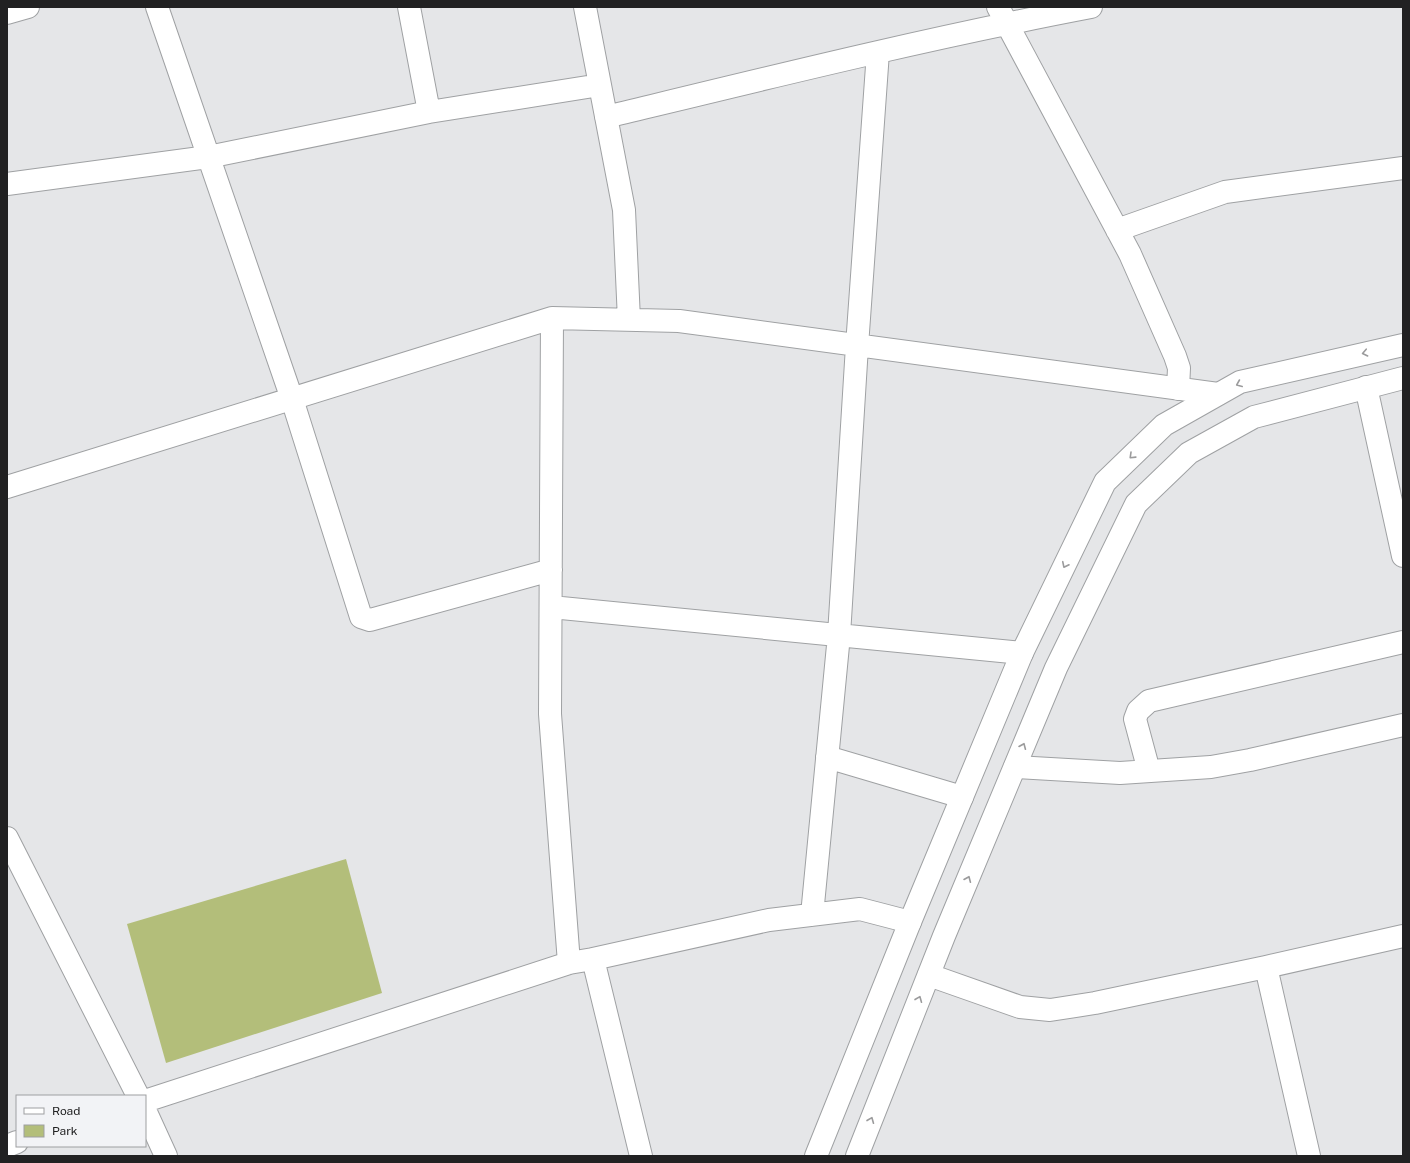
<svg xmlns="http://www.w3.org/2000/svg" width="1410" height="1163" viewBox="0 0 1410 1163" font-family="'Public Sans',sans-serif">
	<rect width="100%" height="100%" fill="#e5e6e8"/>
	<path fill="#b3be7a" d="M346 859 382 993 166 1063 127 924Z"/>
	<g fill="none" stroke-linecap="round" stroke-linejoin="round">
		<defs>
			<path id="minor" d="M157 7 292 399 361 617 370 620 551 570
				M409 7 429 112
				M585 7 624 210 629 320
				M998 7 1130 254 1175 356 1179 368 1178 389
				M7 13 28 7
				M606 117C767 78 928 38 1091 7
				M7 184 208 157 429 112 600 85
				M1117 230 1225 192 1403 168
				M552 318 550 714 569 963
				M1366 387 1403 556
				M7 487 552 318 679 321 1218 394
				M551 607 1022 653
				M827 757 962 797
				M1015 767 1120 773 1211 767 1250 760 1403 725
				M1149 771 1135 719 1138 711 1149 701 1403 642
				M7 838 138 1096
				M812 915 839 635 857 346 878 52
				M593 959 641 1156
				M1266 967 1309 1156
				M929 975 1020 1007 1050 1010 1095 1003 1266 967 1403 936
				M145 1101 569 963 593 959 769 920 860 909 910 922
				M145 1110 166 1156
				M7 1146 17 1142"/>
			<path id="major" d="M816 1156 910 922 1022 653 1105 482 1164 425 1240 382 1403 345
				M857 1156 944 936 1056 668 1136 504 1189 453 1254 417 1403 378"/>
		</defs>
		<use href="#minor" stroke="#9fa1a3" stroke-width="24"/>
		<use href="#major" stroke="#9fa1a3" stroke-width="24"/>
		<use href="#minor" stroke="#fff" stroke-width="22"/>
		<use href="#major" stroke="#fff" stroke-width="22"/>
	</g>
	<defs><path id="oneway-chevron" d="M-2-3.5L2.5 0L-2 3.5" fill="none" stroke-width="1.6" stroke-linecap="round" stroke-linejoin="round"/></defs>
	<g stroke="#9b9b9c">
		<use href="#oneway-chevron" transform="translate(1365 353) rotate(168)"/>
		<use href="#oneway-chevron" transform="translate(1239 384) rotate(157)"/>
		<use href="#oneway-chevron" transform="translate(1132 456) rotate(136)"/>
		<use href="#oneway-chevron" transform="translate(1065 565) rotate(116)"/>
		<use href="#oneway-chevron" transform="translate(1023 746) rotate(-67)"/>
		<use href="#oneway-chevron" transform="translate(968 879) rotate(-67)"/>
		<use href="#oneway-chevron" transform="translate(919 999) rotate(-68)"/>
		<use href="#oneway-chevron" transform="translate(871 1120) rotate(-68)"/>
	</g>
	<rect width="1410" height="1163" fill="none" stroke="#212122" stroke-width="16"/>
	<rect x="16" y="1095" width="130" height="52" fill="#f2f3f6" stroke="#9e9fa1"/>
	<rect x="24" y="1108" width="20" height="6" fill="#ffffff" stroke="#9e9fa1"/>
	<text x="52" y="1115" font-size="12" fill="#212122">Road</text>
	<rect x="24" y="1125" width="20" height="12" fill="#b3be7a" stroke="#9e9fa1"/>
	<text x="52" y="1135" font-size="12" fill="#212122">Park</text>
</svg>
